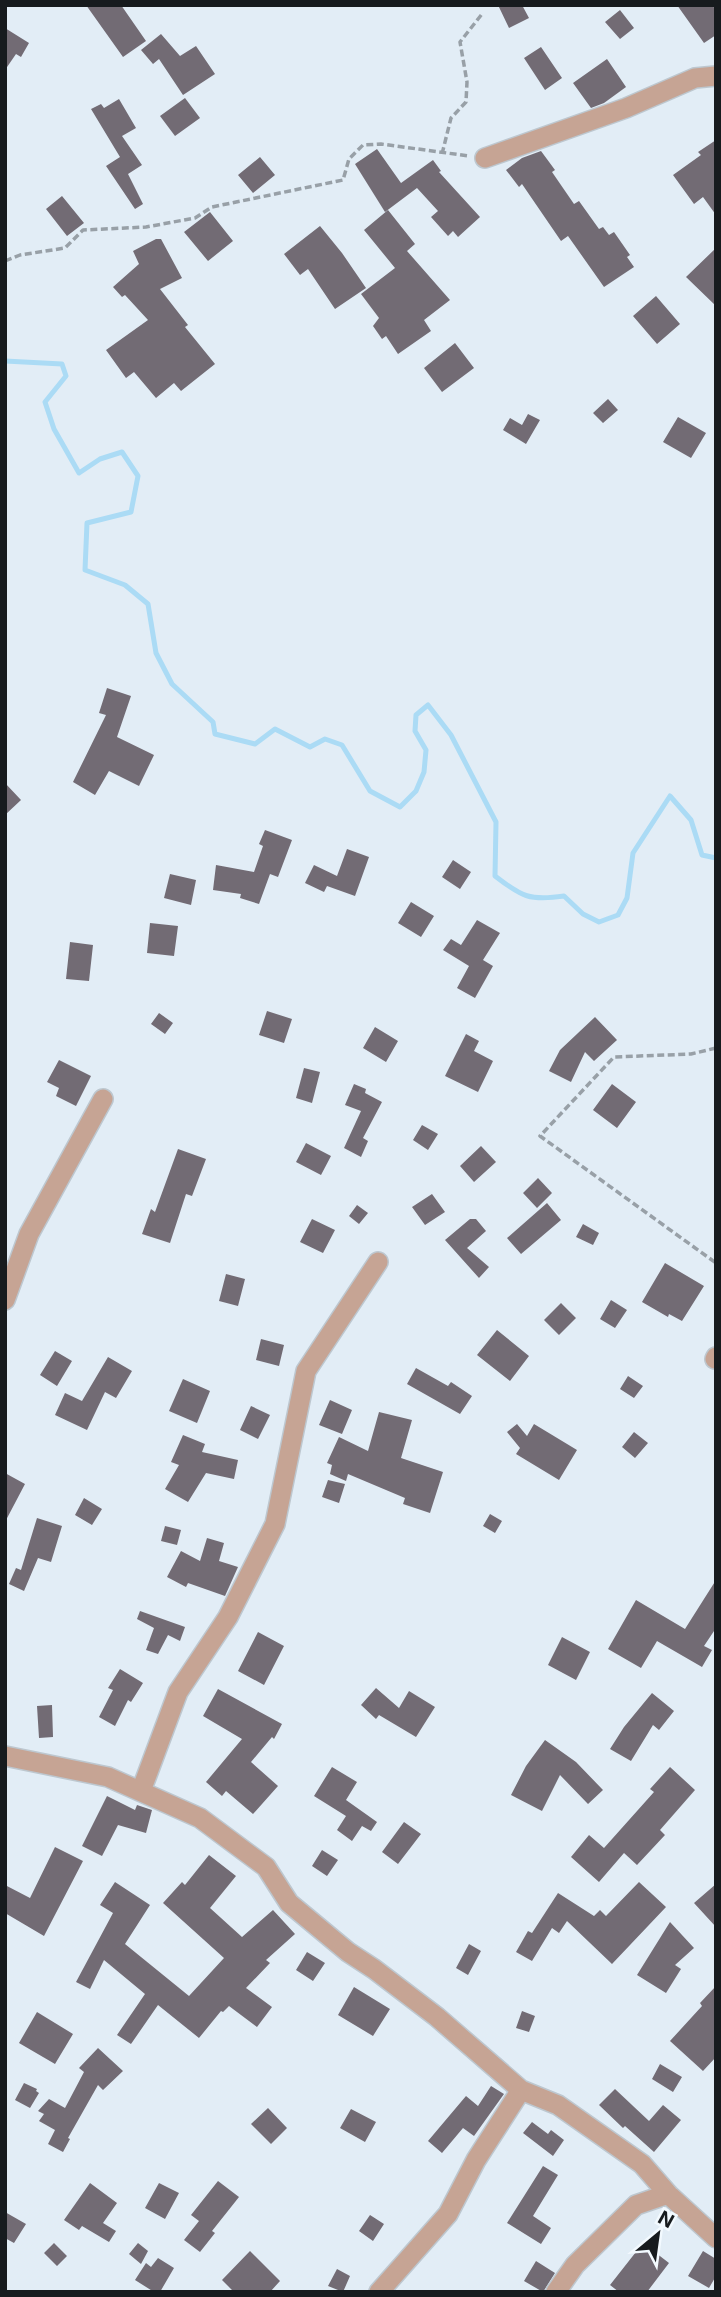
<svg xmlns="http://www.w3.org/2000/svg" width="721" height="2297" viewBox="0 0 721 2297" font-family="Inter,sans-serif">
	<rect width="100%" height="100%" fill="#e2edf6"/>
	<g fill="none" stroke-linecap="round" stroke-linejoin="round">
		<path stroke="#abdbf5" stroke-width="5" d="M5 361 62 364 66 376 45 402 54 429 79 473 100 459 122 452 138 476 131 512 87 523 85 570 125 585 148 604 156 653 172 684 213 722 215 734 255 744 275 729 310 747 325 739 342 745 370 791 400 807 416 791 424 772 426 750 415 731 416 715 428 705 451 735 496 822 495 876C522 897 530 901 564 896L583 914 599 922 618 915 627 898 633 853 670 796 691 820 702 855 716 858"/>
	</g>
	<path fill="#726b74" d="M86 5H121L146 41 123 57Z
		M498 5H522L529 18 509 28Z
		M677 5H712L716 10V35L704 43Z
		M620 10 634 28 620 39 605 22Z
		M5 28 29 43 21 57 16 54 5 70Z
		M161 34 180 56 196 46 215 74 183 95 159 59 153 64 141 50Z
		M541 47 562 78 545 90 524 58Z
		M607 59 626 87 604 103 591 108 573 83Z
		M185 98 200 118 175 136 160 116Z
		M119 99 136 128 122 136 142 165 128 174 143 204 135 209 106 166 120 157 91 109 101 104 104 108Z
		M716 140V215L703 197 694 204 673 175 701 155 698 152Z
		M377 149 401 183 433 160 441 171 439 172 480 217 458 237 453 231 448 236 431 217 438 211 417 188 385 212 355 164Z
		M541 151 555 170 552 172 574 204 579 201 599 229 603 227 609 235 614 232 630 255 627 257 634 267 604 287 568 236 561 241 522 184 519 187 506 170 522 158Z
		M260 157 275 175 253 193 238 175Z
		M62 196 84 223 67 236 46 209Z
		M388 210 415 244 407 251 450 300 424 320 431 331 398 354 386 336 382 339 373 326 379 318 361 294 395 268 364 230Z
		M210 212 233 241 208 261 184 232Z
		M320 226 342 253 366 288 335 309 308 269 300 275 284 254Z
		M156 239H161L182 278 160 289 188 325 185 327 215 364 181 391 174 383 156 398 134 372 126 378 106 350 148 320 125 295 122 297 113 287 139 264 133 251Z
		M716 248V306L686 277Z
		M656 296 680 324 657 344 633 316Z
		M455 343 474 368 442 392 424 368Z
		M608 399 618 410 603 423 593 413Z
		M528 414 540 420 526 444 503 430 510 418 522 425Z
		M678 417 706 433 691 458 663 442Z
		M107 688 131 696 117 737 154 755 139 786 109 771 95 795 73 782 106 715 99 713Z
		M5 783 21 800 5 815Z
		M265 830 292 840 278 877 270 874 259 904 240 898 241 894 213 890 216 865 254 872 263 846 259 844Z
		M347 849 369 857 355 896 327 886 324 892 305 883 314 865 337 876Z
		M453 860 471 872 460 889 442 877Z
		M170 874 196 880 191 905 164 898Z
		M411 902 434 916 421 937 398 923Z
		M477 920 500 933 483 960 493 966 475 998 457 988 469 966 443 950 451 939 461 945Z
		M150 923 178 926 174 956 147 953Z
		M70 942 93 945 89 981 66 979Z
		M267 1011 292 1019 284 1043 259 1035Z
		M159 1013 173 1023 165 1034 151 1024Z
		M595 1017 617 1040 594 1061 585 1052 571 1082 549 1071 560 1050Z
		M375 1027 398 1041 386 1062 363 1048Z
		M466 1034 479 1041 474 1051 493 1061 478 1092 445 1076Z
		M59 1060 91 1076 76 1106 56 1096 59 1088 47 1082Z
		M304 1068 320 1072 312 1103 296 1098Z
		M354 1084 366 1089 365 1093 382 1102 363 1138 368 1141 361 1157 344 1148 361 1111 345 1105Z
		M612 1084 636 1102 617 1128 593 1110Z
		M422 1125 438 1134 428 1150 413 1140Z
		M306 1143 331 1156 321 1175 296 1162Z
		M481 1146 496 1162 474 1182 460 1166Z
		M178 1149 206 1159 192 1196 186 1194 170 1243 142 1234 151 1209 155 1212Z
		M538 1178 552 1193 537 1208 523 1193Z
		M432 1194 445 1212 425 1225 412 1207Z
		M547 1203 561 1220 521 1254 507 1238Z
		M357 1205 368 1213 359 1224 349 1216Z
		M312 1219 335 1230 323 1253 300 1242Z
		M470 1219H476L486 1231 467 1248 489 1267 479 1278 445 1240Z
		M583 1224 599 1233 593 1245 576 1237Z
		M665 1263 704 1286 682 1321 669 1314 668 1317 642 1302Z
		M226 1274 245 1279 238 1306 219 1301Z
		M611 1300 627 1310 615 1328 600 1319Z
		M561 1303 576 1318 559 1335 544 1320Z
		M497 1330 529 1356 510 1381 477 1355Z
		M261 1339 284 1345 279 1366 256 1360Z
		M55 1351 72 1361 57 1386 40 1375Z
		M108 1357 132 1371 116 1398 105 1392 87 1430 55 1415 65 1393 82 1401Z
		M416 1368 448 1386 451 1382 472 1396 460 1414 407 1384Z
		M628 1376 643 1386 634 1398 620 1389Z
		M183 1379 210 1391 197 1423 169 1411Z
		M330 1400 352 1410 342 1434 319 1425Z
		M251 1406 270 1415 258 1439 240 1430Z
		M379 1412 412 1420 401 1458 443 1472 430 1513 403 1504 405 1498 348 1474 346 1481 330 1474 332 1465 327 1463 339 1437 368 1451Z
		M517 1424 527 1436 534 1424 577 1450 559 1480 516 1454 520 1448 507 1432Z
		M634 1432 648 1443 635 1458 622 1447Z
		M183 1435 205 1444 202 1452 238 1460 234 1479 206 1473 188 1502 165 1489 179 1465 171 1462Z
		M5 1473 25 1484 5 1522Z
		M328 1480 345 1484 339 1503 322 1497Z
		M84 1498 102 1509 92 1525 75 1515Z
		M490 1514 502 1521 495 1533 483 1526Z
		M37 1518 62 1526 51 1562 38 1558 24 1591 9 1584 16 1568 21 1570Z
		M165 1526 181 1530 177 1545 161 1541Z
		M207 1538 224 1543 219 1561 238 1567 225 1596 188 1583 186 1587 167 1577 181 1551 200 1561Z
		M716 1580V1628L704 1646 712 1650 702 1667 657 1641 641 1668 608 1649 636 1600 685 1629Z
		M140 1611 185 1627 180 1641 168 1635 158 1654 146 1650 154 1628 137 1619Z
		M258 1632 284 1646 264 1685 238 1671Z
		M562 1637 590 1652 576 1680 548 1665Z
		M120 1669 143 1683 131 1702 128 1700 115 1726 99 1717 113 1690 108 1688Z
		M376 1688 399 1708 409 1691 435 1707 416 1737 379 1715 376 1719 361 1705Z
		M218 1689 282 1724 274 1739 272 1737 251 1762 278 1786 253 1814 226 1791 222 1796 206 1782 242 1739 203 1716Z
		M652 1693 674 1711 659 1730 653 1725 631 1761 610 1749 624 1727Z
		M52 1705 53 1737 39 1738 37 1706Z
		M545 1740 576 1762 603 1790 588 1804 560 1775 542 1811 511 1795 526 1766Z
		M332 1767 357 1782 346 1800 377 1822 371 1831 362 1826 352 1841 337 1830 346 1816 314 1796Z
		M670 1767 695 1790 660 1830 665 1835 637 1865 624 1853 599 1882 571 1857 589 1835 604 1848 654 1792 650 1789Z
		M107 1796 135 1810 137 1805 152 1810 146 1833 118 1825 102 1856 82 1846Z
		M404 1822 421 1834 398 1864 382 1852Z
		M55 1847 83 1861 44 1936 5 1913V1885L30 1898Z
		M322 1850 338 1860 327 1876 312 1866Z
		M209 1855 236 1876 210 1908 242 1937 273 1910 295 1934 266 1960 270 1963 246 1988 272 2007 257 2027 229 2006 223 2012 221 2011 199 2038 158 2005 131 2044 117 2035 145 1994 104 1960 90 1989 76 1982 113 1913 100 1905 115 1882 150 1905 125 1944 189 1996 224 1958 163 1903 182 1882 185 1885Z
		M639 1882 666 1907 612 1964 567 1921 559 1933 552 1928 532 1961 516 1952 528 1931 532 1933 558 1893 594 1916 600 1910 606 1916Z
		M716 1884V1927L694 1903Z
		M670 1922 694 1948 675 1965 681 1969 666 1993 637 1975Z
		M469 1944 481 1951 468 1975 456 1968Z
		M307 1952 325 1963 313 1981 296 1970Z
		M716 1986V2057L703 2071 670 2041 702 2006 700 2003Z
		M354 1987 390 2009 373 2036 338 2015Z
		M522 2011 535 2016 529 2032 516 2028Z
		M37 2012 73 2034 55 2064 19 2043Z
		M98 2048 123 2071 103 2090 98 2085 68 2138 70 2139 63 2152 48 2144 55 2130 39 2121 44 2114 38 2111 49 2099 65 2108 84 2072 79 2068Z
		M660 2064 682 2077 673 2092 652 2079Z
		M24 2083 37 2089 36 2091 39 2093 30 2108 15 2100Z
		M491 2086 504 2094 474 2136 463 2128 442 2153 428 2141 466 2096 478 2106Z
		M615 2089 649 2121 663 2105 681 2120 654 2152 625 2126 623 2128 599 2105Z
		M268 2108 287 2128 271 2144 251 2124Z
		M351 2109 376 2122 365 2142 340 2128Z
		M532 2122 548 2134 551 2130 564 2140 553 2156 523 2133Z
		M543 2166 558 2175 533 2216 551 2228 541 2244 507 2223Z
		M218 2181 239 2197 212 2231 215 2233 200 2252 184 2240 199 2221 191 2215Z
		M90 2183 117 2203 103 2223 116 2231 109 2242 82 2226 79 2230 64 2220Z
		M159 2183 179 2193 165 2219 145 2208Z
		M5 2212 26 2224 14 2243 5 2238Z
		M370 2215 384 2224 373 2241 359 2231Z
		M54 2243 67 2256 57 2266 44 2253Z
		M138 2243 148 2251 141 2264 129 2254Z
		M643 2243 669 2263 647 2292H619L610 2285Z
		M250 2251 280 2281 270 2292H234L222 2280Z
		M703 2251 716 2259V2276L709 2288 688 2276Z
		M158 2258 174 2268 160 2292H154L135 2280 146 2263 151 2267Z
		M536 2261 555 2273 543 2292 524 2281Z
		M337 2269 350 2276 343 2292 328 2286Z"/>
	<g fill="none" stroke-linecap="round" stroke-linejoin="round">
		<defs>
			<path id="minor" d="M485 158 626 108 695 78 716 76
				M5 1300 29 1234 103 1099
				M715 1359 716 1357
				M5 1756 108 1777 200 1818 266 1867 289 1903 348 1952 374 1969 437 2017 521 2090 558 2105 642 2164 668 2194 716 2238
				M141 1791 178 1692 228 1617 275 1524 306 1371 378 1262
				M379 2292 448 2214 476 2160 521 2090
				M556 2292 575 2265 636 2205 668 2194"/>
		</defs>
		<use href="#minor" stroke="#bdc7cf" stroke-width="22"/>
		<path stroke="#98a0a7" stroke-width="3.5" stroke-dasharray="7 3.5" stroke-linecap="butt" d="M442 154 451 118 466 102 467 82 460 42 482 14
			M5 261 20 255 65 248 83 230 146 227 195 218 212 207 343 180 349 159 363 145 381 144 469 156
			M716 1048 691 1054 614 1057 540 1136 716 1263"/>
		<use href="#minor" stroke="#c6a494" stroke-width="19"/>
	</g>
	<rect width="721" height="2297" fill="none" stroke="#171b1e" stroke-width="14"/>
	<g transform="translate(658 2234) rotate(29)" stroke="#f3faff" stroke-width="5" paint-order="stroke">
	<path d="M0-5L12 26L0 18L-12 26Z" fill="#171b1e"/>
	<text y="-10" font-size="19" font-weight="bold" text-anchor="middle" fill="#171b1e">N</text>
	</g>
</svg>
